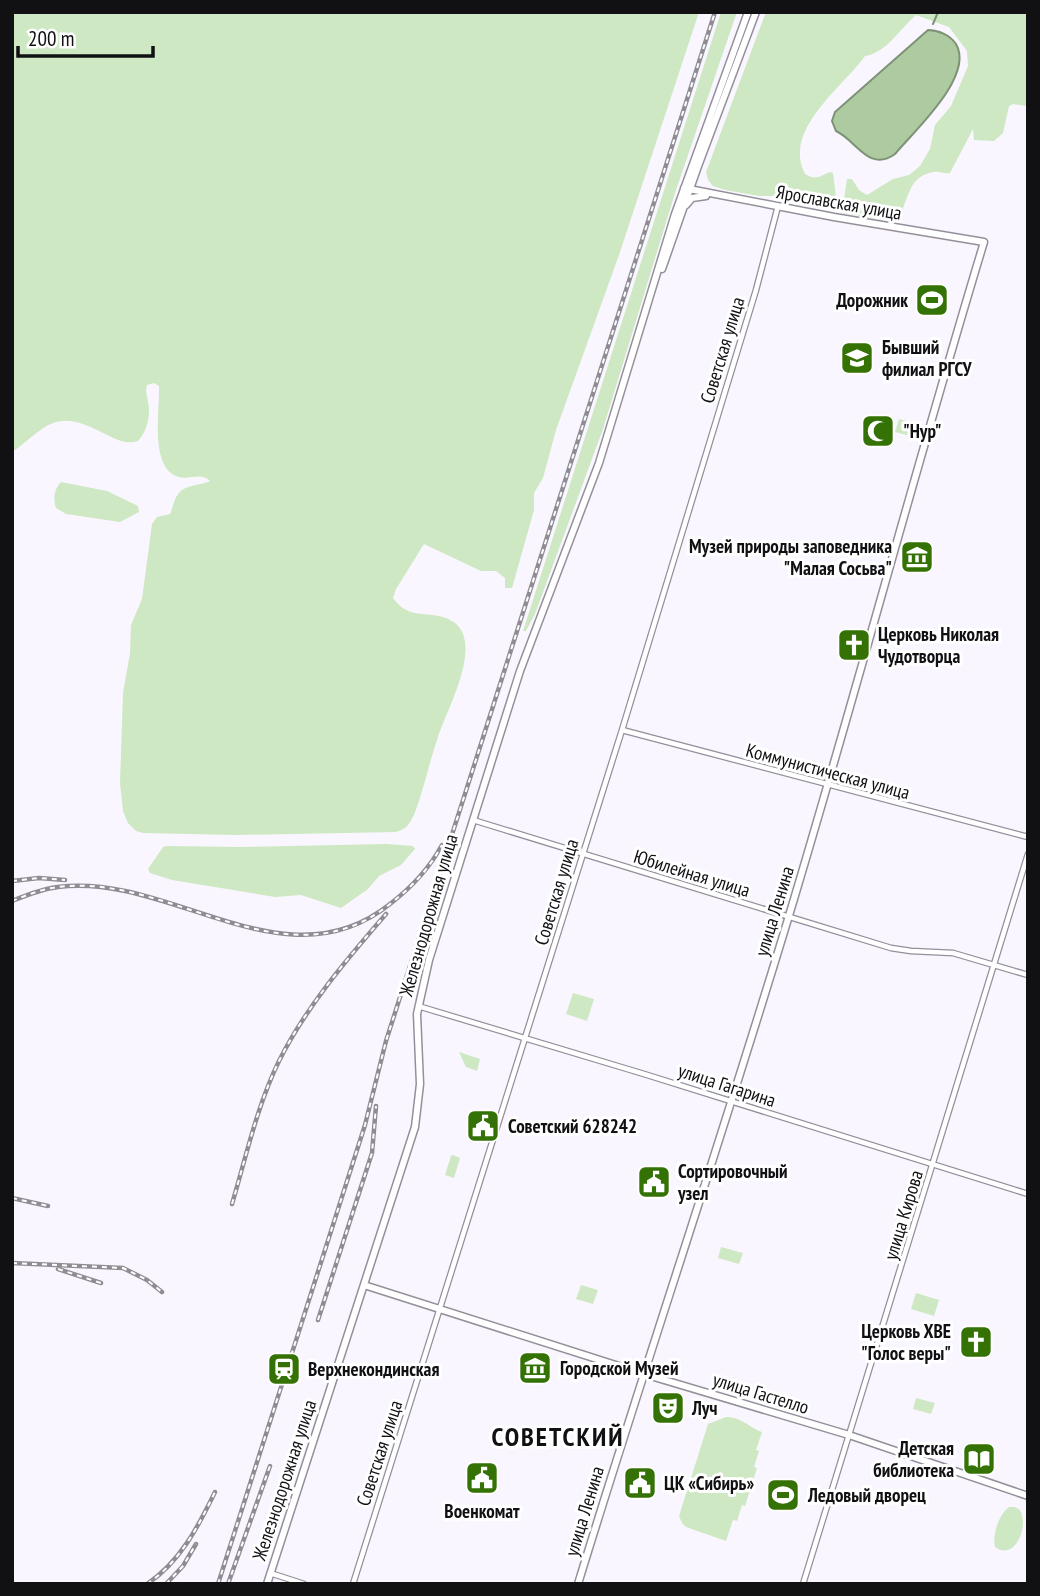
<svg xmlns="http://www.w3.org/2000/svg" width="1040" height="1596" viewBox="0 0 1040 1596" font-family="'PT Sans Narrow',sans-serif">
	<rect width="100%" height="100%" fill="#faf6ff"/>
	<path fill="#cde8c2" d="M12 12H699L619 255 556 430 543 478 534 493V510L512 588H505V578L496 571H481L424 544 396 589 393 598C411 623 430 608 452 621 486 641 446 711 438 737 429 763 424 789 414 815 409 825 406 829 396 832L235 835 143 833 136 831 128 823 123 811 120 783 123 693 130 653 131 625 142 599 152 524 157 517 170 514C173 508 174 498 179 493 185 485 202 485 210 481 201 472 190 480 179 477 149 469 160 411 159 386L154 383 147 385C145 392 147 395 148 402 151 415 147 432 138 441 115 450 85 411 53 423 38 429 26 443 12 452Z
		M721 12H737L675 193 603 429 535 614 526 631H523Z
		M766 12H1028V106L1013 104 1009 106 1003 133 994 141 974 140 973 129 950 173C944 174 940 171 933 172 906 177 910 201 897 219L889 221 842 213 847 179H852L859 190 867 195 893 179 909 175 920 166 930 149 935 125 951 106 968 66 967 51 949 27 916 15C900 29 886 53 865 56 842 88 782 130 805 174 816 181 820 176 830 172L833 173 836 197 833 209 794 202 780 196H759L725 190 713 186 708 180 706 172Z
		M899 419 918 424 915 437 895 432Z
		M61 482 107 491 138 506 139 512 120 522 66 514 56 508C53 499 54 489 61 482Z
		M387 844 413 846 415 849 401 865 379 876 368 889 341 908 301 895 275 897 172 880 150 873 148 869 163 847 167 846 238 847Z
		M573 993 594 999 587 1021 566 1014Z
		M459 1052 480 1059 477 1071 466 1067Z
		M453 1155 460 1158 454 1178 445 1175 451 1156Z
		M721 1247 743 1253 739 1264 718 1258Z
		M581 1285 598 1290 593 1304 576 1299Z
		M916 1293 939 1300 934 1316 911 1309Z
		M916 1398 935 1403 931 1414 913 1409Z
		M726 1417C742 1417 748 1427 762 1432L756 1450 759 1451 754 1467 757 1468 745 1506 742 1505 737 1521 733 1520 726 1541 686 1527 682 1523 679 1516 708 1424Z
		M1009 1507H1015L1020 1510C1029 1525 1016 1562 995 1547 992 1535 999 1514 1009 1507Z"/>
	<path fill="#adcaa0" stroke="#7e9276" stroke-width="2" d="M928 30C938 30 950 35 956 44 975 76 914 131 895 154 869 173 856 140 836 131L832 121 835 112Z"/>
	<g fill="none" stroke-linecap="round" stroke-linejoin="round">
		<path stroke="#7e9276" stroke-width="2" d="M933 24 938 12"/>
		<defs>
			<path id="minor" d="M622 730 1028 837
				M473 820 891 948 911 951 953 953 1028 975
				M418 1006 644 1074 1028 1194
				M270 1573 304 1584
				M353 1584 622 730 756 290 778 206
				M803 1584 1028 854"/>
			<path id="major" d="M686 205 692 198 706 196
				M662 269 697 169 756 12
				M364 1285 644 1374 849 1435 1028 1496
				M267 1584 415 1127 420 1084 417 1014 429 960 520 671 599 463 675 214 748 12
				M578 1584C646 1362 721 1141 788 919 856 694 916 466 984 242L834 217 684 188"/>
		</defs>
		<use href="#minor" stroke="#948f99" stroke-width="7"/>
		<use href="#major" stroke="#948f99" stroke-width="9"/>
		<use href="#minor" stroke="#fff" stroke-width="4.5"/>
		<use href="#major" stroke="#fff" stroke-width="6"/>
		<defs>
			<path id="rail" d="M12 881 39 878 65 880
				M12 901C27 895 42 889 58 887 170 872 285 988 390 904 412 887 429 869 442 845
				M12 1198 48 1206
				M232 1204C246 1157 257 1106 279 1061 306 1007 347 959 386 914
				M12 1263 123 1268 147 1280 162 1292
				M58 1269 101 1283
				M318 1320 372 1153 376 1106
				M147 1584C180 1562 198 1527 215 1492
				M166 1584 183 1566 196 1544
				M218 1584 365 1125 386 1041 715 12
				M228 1584 270 1466"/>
		</defs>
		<use href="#rail" stroke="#8f8d93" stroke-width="4.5"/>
		<use href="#rail" stroke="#fff" stroke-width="2" stroke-dasharray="5" stroke-linecap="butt"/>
	</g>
	<defs>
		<symbol id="stadium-square" viewBox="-11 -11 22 22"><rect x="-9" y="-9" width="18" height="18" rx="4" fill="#357205" stroke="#fff"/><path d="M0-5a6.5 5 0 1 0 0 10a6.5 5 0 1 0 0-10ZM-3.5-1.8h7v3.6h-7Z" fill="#fff"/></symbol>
		<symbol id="university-square" viewBox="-11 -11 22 22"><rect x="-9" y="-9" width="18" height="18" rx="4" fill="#357205" stroke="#fff"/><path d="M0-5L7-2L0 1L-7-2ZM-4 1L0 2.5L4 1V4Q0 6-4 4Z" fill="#fff"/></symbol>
		<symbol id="mosque-square" viewBox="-11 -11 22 22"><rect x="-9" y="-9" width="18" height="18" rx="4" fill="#357205" stroke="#fff"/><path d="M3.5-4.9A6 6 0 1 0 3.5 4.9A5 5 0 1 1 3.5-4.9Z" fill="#fff"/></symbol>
		<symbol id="museum-square" viewBox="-11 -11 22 22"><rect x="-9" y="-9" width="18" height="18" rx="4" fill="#357205" stroke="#fff"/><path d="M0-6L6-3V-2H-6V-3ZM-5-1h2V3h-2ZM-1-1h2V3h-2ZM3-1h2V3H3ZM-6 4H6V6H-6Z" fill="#fff"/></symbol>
		<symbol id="church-square" viewBox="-11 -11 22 22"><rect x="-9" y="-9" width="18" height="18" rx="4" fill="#357205" stroke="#fff"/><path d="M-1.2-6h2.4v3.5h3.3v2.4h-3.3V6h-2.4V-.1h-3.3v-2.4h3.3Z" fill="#fff"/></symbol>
		<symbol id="civic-square" viewBox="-11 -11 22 22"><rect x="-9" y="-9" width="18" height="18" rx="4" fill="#357205" stroke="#fff"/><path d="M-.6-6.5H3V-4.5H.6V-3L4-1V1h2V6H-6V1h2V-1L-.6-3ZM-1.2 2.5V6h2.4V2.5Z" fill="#fff"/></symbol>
		<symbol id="station-square" viewBox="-11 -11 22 22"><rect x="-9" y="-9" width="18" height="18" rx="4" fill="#357205" stroke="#fff"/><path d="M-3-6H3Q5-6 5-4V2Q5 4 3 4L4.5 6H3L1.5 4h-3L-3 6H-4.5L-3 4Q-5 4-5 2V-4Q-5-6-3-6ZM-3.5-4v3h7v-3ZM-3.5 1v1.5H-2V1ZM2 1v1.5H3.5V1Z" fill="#fff"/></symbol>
		<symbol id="theatre-square" viewBox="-11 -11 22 22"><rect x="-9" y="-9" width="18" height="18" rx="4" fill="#357205" stroke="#fff"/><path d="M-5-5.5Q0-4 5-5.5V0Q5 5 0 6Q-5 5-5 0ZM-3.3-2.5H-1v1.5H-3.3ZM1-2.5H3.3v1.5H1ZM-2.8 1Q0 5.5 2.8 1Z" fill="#fff"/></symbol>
		<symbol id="library-square" viewBox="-11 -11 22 22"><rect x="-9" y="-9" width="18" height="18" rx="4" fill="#357205" stroke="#fff"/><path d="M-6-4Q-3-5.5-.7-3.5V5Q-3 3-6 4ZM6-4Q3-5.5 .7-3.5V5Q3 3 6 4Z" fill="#fff"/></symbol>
	</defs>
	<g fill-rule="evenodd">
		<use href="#stadium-square" x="913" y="281" width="38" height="38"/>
		<use href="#university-square" x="838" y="339" width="38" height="38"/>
		<use href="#mosque-square" x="859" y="412" width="38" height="38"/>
		<use href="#museum-square" x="898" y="538" width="38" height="38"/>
		<use href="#church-square" x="835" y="626" width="38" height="38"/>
		<use href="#civic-square" x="464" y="1107" width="38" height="38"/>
		<use href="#civic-square" x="635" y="1163" width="38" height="38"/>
		<use href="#church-square" x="957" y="1323" width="38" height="38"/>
		<use href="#museum-square" x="516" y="1349" width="38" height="38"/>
		<use href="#station-square" x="265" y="1350" width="38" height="38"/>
		<use href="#theatre-square" x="649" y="1389" width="38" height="38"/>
		<use href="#library-square" x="960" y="1440" width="38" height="38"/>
		<use href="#civic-square" x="463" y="1459" width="38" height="38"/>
		<use href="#civic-square" x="621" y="1464" width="38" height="38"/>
		<use href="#stadium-square" x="764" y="1476" width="38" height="38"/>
	</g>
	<g text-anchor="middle" stroke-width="6" stroke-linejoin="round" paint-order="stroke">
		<g font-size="19" fill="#111013" stroke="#fff">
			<text transform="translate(839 202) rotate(10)" y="7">Ярославская улица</text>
			<text transform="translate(722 350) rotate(-73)" y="7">Советская улица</text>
			<text transform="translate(828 771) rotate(15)" y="7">Коммунистическая улица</text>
			<text transform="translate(692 873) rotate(17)" y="7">Юбилейная улица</text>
			<text transform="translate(556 892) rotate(-73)" y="7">Советская улица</text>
			<text transform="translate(774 911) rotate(-73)" y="7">улица Ленина</text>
			<text transform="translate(428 915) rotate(-74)" y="7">Железнодорожная улица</text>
			<text transform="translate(727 1085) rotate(18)" y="7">улица Гагарина</text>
			<text transform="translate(903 1215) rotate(-73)" y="7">улица Кирова</text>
			<text transform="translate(761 1393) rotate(17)" y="7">улица Гастелло</text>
			<text transform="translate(379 1453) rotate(-72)" y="7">Советская улица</text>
			<text transform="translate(284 1480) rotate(-72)" y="7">Железнодорожная улица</text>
			<text transform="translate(584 1511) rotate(-73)" y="7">улица Ленина</text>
		</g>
		<g font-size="19" font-weight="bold" fill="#111013" stroke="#fff" text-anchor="start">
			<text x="908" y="307" text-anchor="end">Дорожник</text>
			<text x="882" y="354">Бывший<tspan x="882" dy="22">филиал РГСУ</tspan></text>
			<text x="903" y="438">"Нур"</text>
			<text x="892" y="553" text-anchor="end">Музей природы заповедника<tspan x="892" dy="22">"Малая Сосьва"</tspan></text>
			<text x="878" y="641">Церковь Николая<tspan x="878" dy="22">Чудотворца</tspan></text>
			<text x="508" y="1133">Советский 628242</text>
			<text x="678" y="1178">Сортировочный<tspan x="678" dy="22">узел</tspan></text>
			<text x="951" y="1338" text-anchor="end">Церковь ХВЕ<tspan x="951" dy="22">"Голос веры"</tspan></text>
			<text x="560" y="1375">Городской Музей</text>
			<text x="308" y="1376">Верхнекондинская</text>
			<text x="692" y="1415">Луч</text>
			<text x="954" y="1455" text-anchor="end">Детская<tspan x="954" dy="22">библиотека</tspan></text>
			<text x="664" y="1490">ЦК «Сибирь»</text>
			<text x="808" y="1502">Ледовый дворец</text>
			<text x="482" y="1518" text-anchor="middle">Военкомат</text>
		</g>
		<g font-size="26" font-weight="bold" letter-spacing="2" fill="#111013" stroke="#fff">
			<text x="558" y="1446">СОВЕТСКИЙ</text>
		</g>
	</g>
	<rect width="1040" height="1596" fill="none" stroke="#111013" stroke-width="28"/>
	<path d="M18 46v10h135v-10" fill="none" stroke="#111013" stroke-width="3.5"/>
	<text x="28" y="46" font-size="21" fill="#111013" stroke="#ffffff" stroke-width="5" paint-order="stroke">200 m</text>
</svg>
